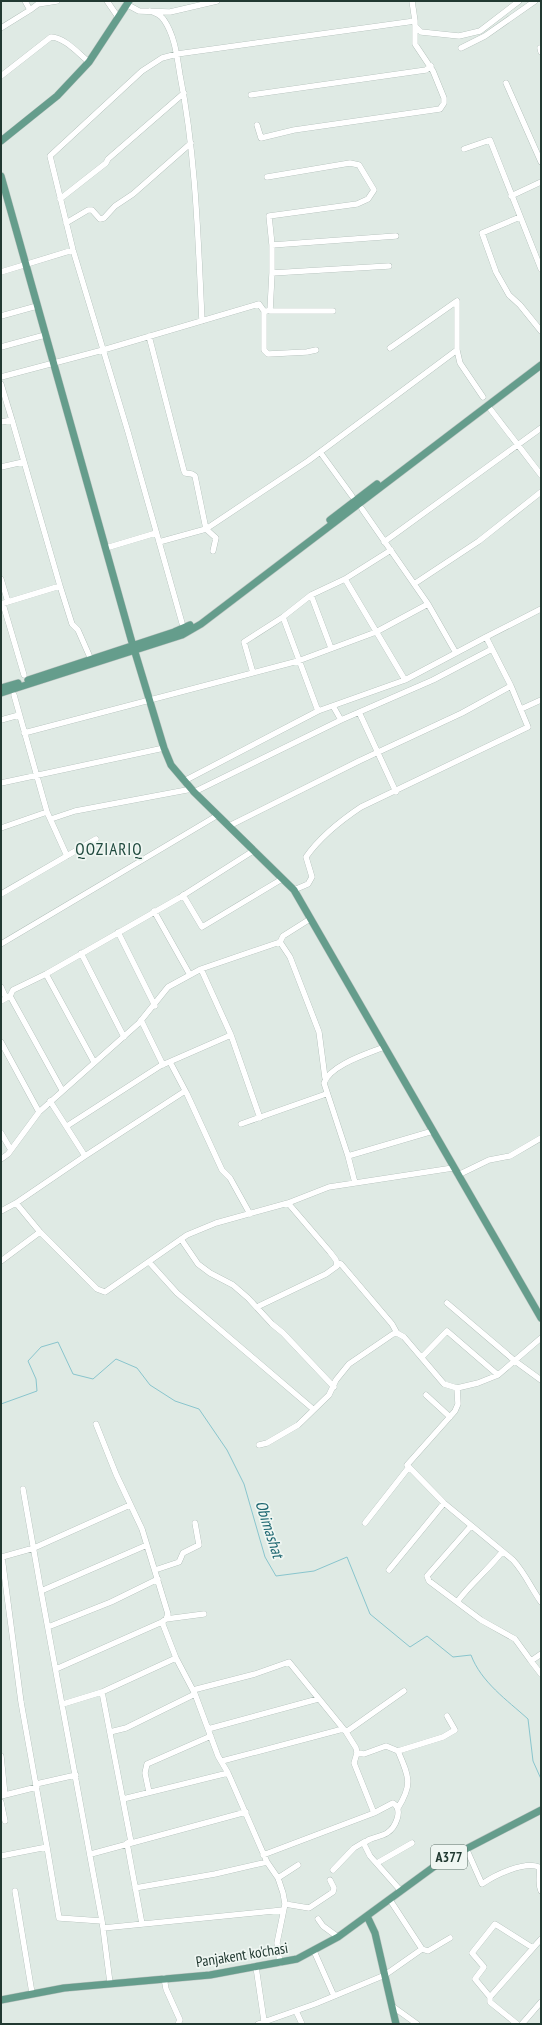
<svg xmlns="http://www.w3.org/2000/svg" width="542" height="2025" viewBox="0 0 542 2025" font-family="'PT Sans Narrow',sans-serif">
	<rect width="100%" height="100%" fill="#dfeae4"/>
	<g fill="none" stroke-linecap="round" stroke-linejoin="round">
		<path stroke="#89c5cd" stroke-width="1" d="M1 1404 37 1391 36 1379 28 1361 41 1347 58 1342 73 1374 93 1379 116 1359 137 1368 150 1385 175 1401 199 1409 227 1450 244 1484 265 1557 276 1576 314 1571 347 1557 370 1614 410 1647 427 1636 453 1657 471 1655C481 1682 507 1700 528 1719L533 1761 541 1779"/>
		<defs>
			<path id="minor" d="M107 1 118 17
				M412 1 415 21
				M126 4 139 11 170 12 217 1
				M30 10 38 4 57 1
				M150 11C156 13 161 15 164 20 175 36 177 57 180 75 196 156 198 239 202 321
				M1 28 30 10 25 1
				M461 48 485 36 535 1
				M540 48 541 52
				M1 76 51 37C64 37 79 54 89 62
				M506 83 541 162
				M251 95 426 70 431 66
				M257 125 261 138 294 130 440 109 444 103V98L433 71 415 44V26
				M464 149 490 140 541 269
				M267 177 350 163 359 165 374 190 368 199 357 204 269 216 272 245 396 236
				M511 196 541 182
				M60 199 106 163 108 159 184 93
				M520 217 482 233 496 272 509 295 520 305 541 331
				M66 223 88 210H92L100 219 104 218 115 206 133 194 191 143
				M272 245V273L389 266
				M1 272 73 250
				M272 273 270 311H333
				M267 311H264V350L268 354 307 352 316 350
				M1 316 37 306
				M149 336 184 471 185 473 192 474 195 476 206 529 159 542
				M1 347 45 335
				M390 348 457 301V350L460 363 483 397
				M1 377 103 350 259 304 264 311
				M1 384 12 420 1 422
				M491 410 541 475
				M320 452 352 496
				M1 467 23 462
				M362 509 428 604 456 653
				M384 542 541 428
				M106 548 156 533
				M213 551 216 538 206 529 308 461 457 350
				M1 579 8 602
				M345 579 405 680
				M414 584 479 541 541 492
				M60 586 72 624 78 630 89 655
				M311 595 331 648
				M1 604 60 586 12 420
				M3 604 24 675
				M283 617 318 711
				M182 623 128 432 73 250 50 156 142 71 162 58 177 54 415 21V26L421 32 459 36 480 31 519 1
				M486 637 541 609
				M253 673 244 642 283 617 311 595 345 579 391 550
				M14 695 47 812 67 856
				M333 706 341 720
				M521 709 541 700
				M359 712 396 792
				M1 720 19 715
				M24 733 298 661 376 632 428 604
				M184 781 318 711 405 680 486 637 511 686 528 727 361 807C340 821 320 837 306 857L312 877 308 884 294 890
				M1 783 164 748
				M194 792 341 720 433 680 492 649
				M51 819 75 811 192 789
				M229 826 359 761 462 713 511 686
				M1 828 47 812
				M1 894 96 839
				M183 895 202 927 282 879
				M154 911 190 975
				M118 932 155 1006
				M280 942 290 957 319 1032 325 1078
				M1 944 218 815
				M81 953 124 1037
				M201 969 231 1035 260 1118
				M46 974 94 1062
				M1 987 6 998
				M10 996 62 1090
				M1 1001 10 996 13 990 46 974 179 898 253 851
				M141 1020 163 1065
				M1 1042 39 1112
				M170 1062 187 1094 222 1170 230 1178 250 1214
				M50 1101 85 1156
				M241 1124 326 1094
				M67 1126 160 1066 231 1035
				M1 1133 11 1150
				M348 1156 433 1131
				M1 1159 8 1154 39 1112 139 1023 168 987 201 969 280 942 283 936 310 919
				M458 1175 489 1160 510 1156 541 1138
				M355 1183 348 1156 324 1083C330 1065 367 1054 384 1047
				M16 1203 40 1232 97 1289 105 1292 187 1235 216 1223 288 1203
				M1 1211 16 1203 85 1156 185 1091
				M181 1239 198 1264 210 1273 233 1285 248 1298 272 1324 283 1333 334 1387
				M1 1261 40 1232
				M149 1262 177 1293 313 1409
				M337 1263 341 1264 392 1324 397 1333
				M447 1303 515 1361 541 1380
				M259 1306 326 1274 337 1266 336 1260 330 1252 288 1203 329 1187 453 1168
				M422 1357 447 1331 498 1375
				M457 1388 458 1404 455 1411 407 1465 444 1503 513 1560C525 1573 531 1588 541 1602
				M426 1395 450 1417
				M259 1445 267 1443 298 1425 329 1395 336 1380 349 1364 393 1334 397 1333 404 1337 444 1384 457 1388 478 1383 498 1375 541 1338
				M23 1489 41 1591
				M365 1523 409 1467
				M502 1552C488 1570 470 1584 457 1602L481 1620 515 1639 531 1661 541 1654
				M155 1570 179 1562 183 1553 199 1545 195 1523
				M389 1570 444 1503
				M457 1602 429 1581 427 1576 471 1526
				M166 1619 204 1614
				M162 1622 176 1658 195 1694 218 1756 228 1773 267 1862 278 1878 283 1893 285 1904 277 1943 280 1963
				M48 1627 111 1602 158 1579
				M531 1661 541 1674
				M56 1669 162 1622 166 1619 168 1614 142 1529 116 1474 96 1424
				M193 1690 255 1674 289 1662 346 1732 356 1748 357 1753 354 1763 374 1813 263 1855
				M102 1692 131 1842 127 1843 142 1924
				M63 1704 102 1692 176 1658
				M208 1729 318 1699
				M110 1732 126 1728 195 1694
				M346 1732 404 1691
				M398 1751 443 1737 455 1730 447 1716
				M357 1753 364 1754 386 1746 398 1751C409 1777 413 1784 398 1808
				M1 1756 5 1795
				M222 1761 343 1729
				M36 1784 76 1775
				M149 1792 145 1773 147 1764 211 1736
				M1 1796 37 1787
				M123 1799 228 1773
				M1 1802 5 1821
				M374 1813 393 1803C404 1810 395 1828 387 1833 379 1838 368 1837 364 1844L370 1856 401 1891
				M47 1847 21 1702 2 1557 34 1548 130 1505
				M466 1848 482 1884C495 1875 524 1861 539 1867 541 1875 537 1882 541 1891
				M91 1854 246 1812
				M1 1856 47 1847 59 1918 102 1921 103 1928 283 1910
				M377 1863 412 1843
				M333 1870 354 1848 364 1842
				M278 1878 298 1865
				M135 1888 215 1874 267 1862
				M15 1891 32 1993
				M285 1904 309 1908 333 1892 334 1888 330 1880
				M318 1919 323 1926 338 1937
				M102 1921 41 1591 147 1545
				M103 1928 110 1983
				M422 1949 428 1951 450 1938
				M314 1951 334 1996
				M256 1967 264 2021
				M164 1978 166 1989 180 2020 178 2024
				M490 1997 541 1939
				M392 2006 417 2024
				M296 2011 302 2024
				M258 2024 315 2004 385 1975 422 1949 390 1900
				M517 2024 490 2002V1997L475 1979 484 1967 472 1953 495 1924 533 1948
				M522 2024 541 2002"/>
			<path id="major" d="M1 141 57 96 89 62 129 1
				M1 176 131 639 164 748 171 765 194 792 294 890 541 1318
				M330 520 377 484
				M28 680 174 632 190 625
				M1 688 18 683
				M1 693 182 635 201 624 541 365
				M367 1916 375 1933 396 2024
				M1 2000 64 1988 210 1975 297 1959 338 1937 439 1863 541 1810"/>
		</defs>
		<use href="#minor" stroke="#a2b1ab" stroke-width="6"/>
		<use href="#major" stroke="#bcc4c1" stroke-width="8"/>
		<use href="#minor" stroke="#fff" stroke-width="5.5"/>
		<use href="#major" stroke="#659d8c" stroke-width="7"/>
	</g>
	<g text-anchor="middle" stroke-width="3.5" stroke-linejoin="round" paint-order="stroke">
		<rect fill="#eff6f2" stroke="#5f726b" stroke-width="1" x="431" y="1845" width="36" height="24" rx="3"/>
		<g font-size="14" font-weight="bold" fill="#213931">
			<text x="449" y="1862">A377</text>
		</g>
		<g font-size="15" fill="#213931" stroke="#eff6f2">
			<text transform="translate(242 1955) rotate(-9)" y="5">Panjakent ko'chasi</text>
		</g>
		<g font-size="16" font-style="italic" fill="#1e6771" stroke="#eff6f2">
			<text transform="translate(270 1529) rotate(72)" y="6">Obimashat</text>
		</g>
		<g font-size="17" letter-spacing="1" fill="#1e493d" stroke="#eff6f2">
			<text x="109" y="855">QOZIARIQ</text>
		</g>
	</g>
	<rect width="542" height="2025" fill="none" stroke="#213931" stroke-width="4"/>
</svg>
